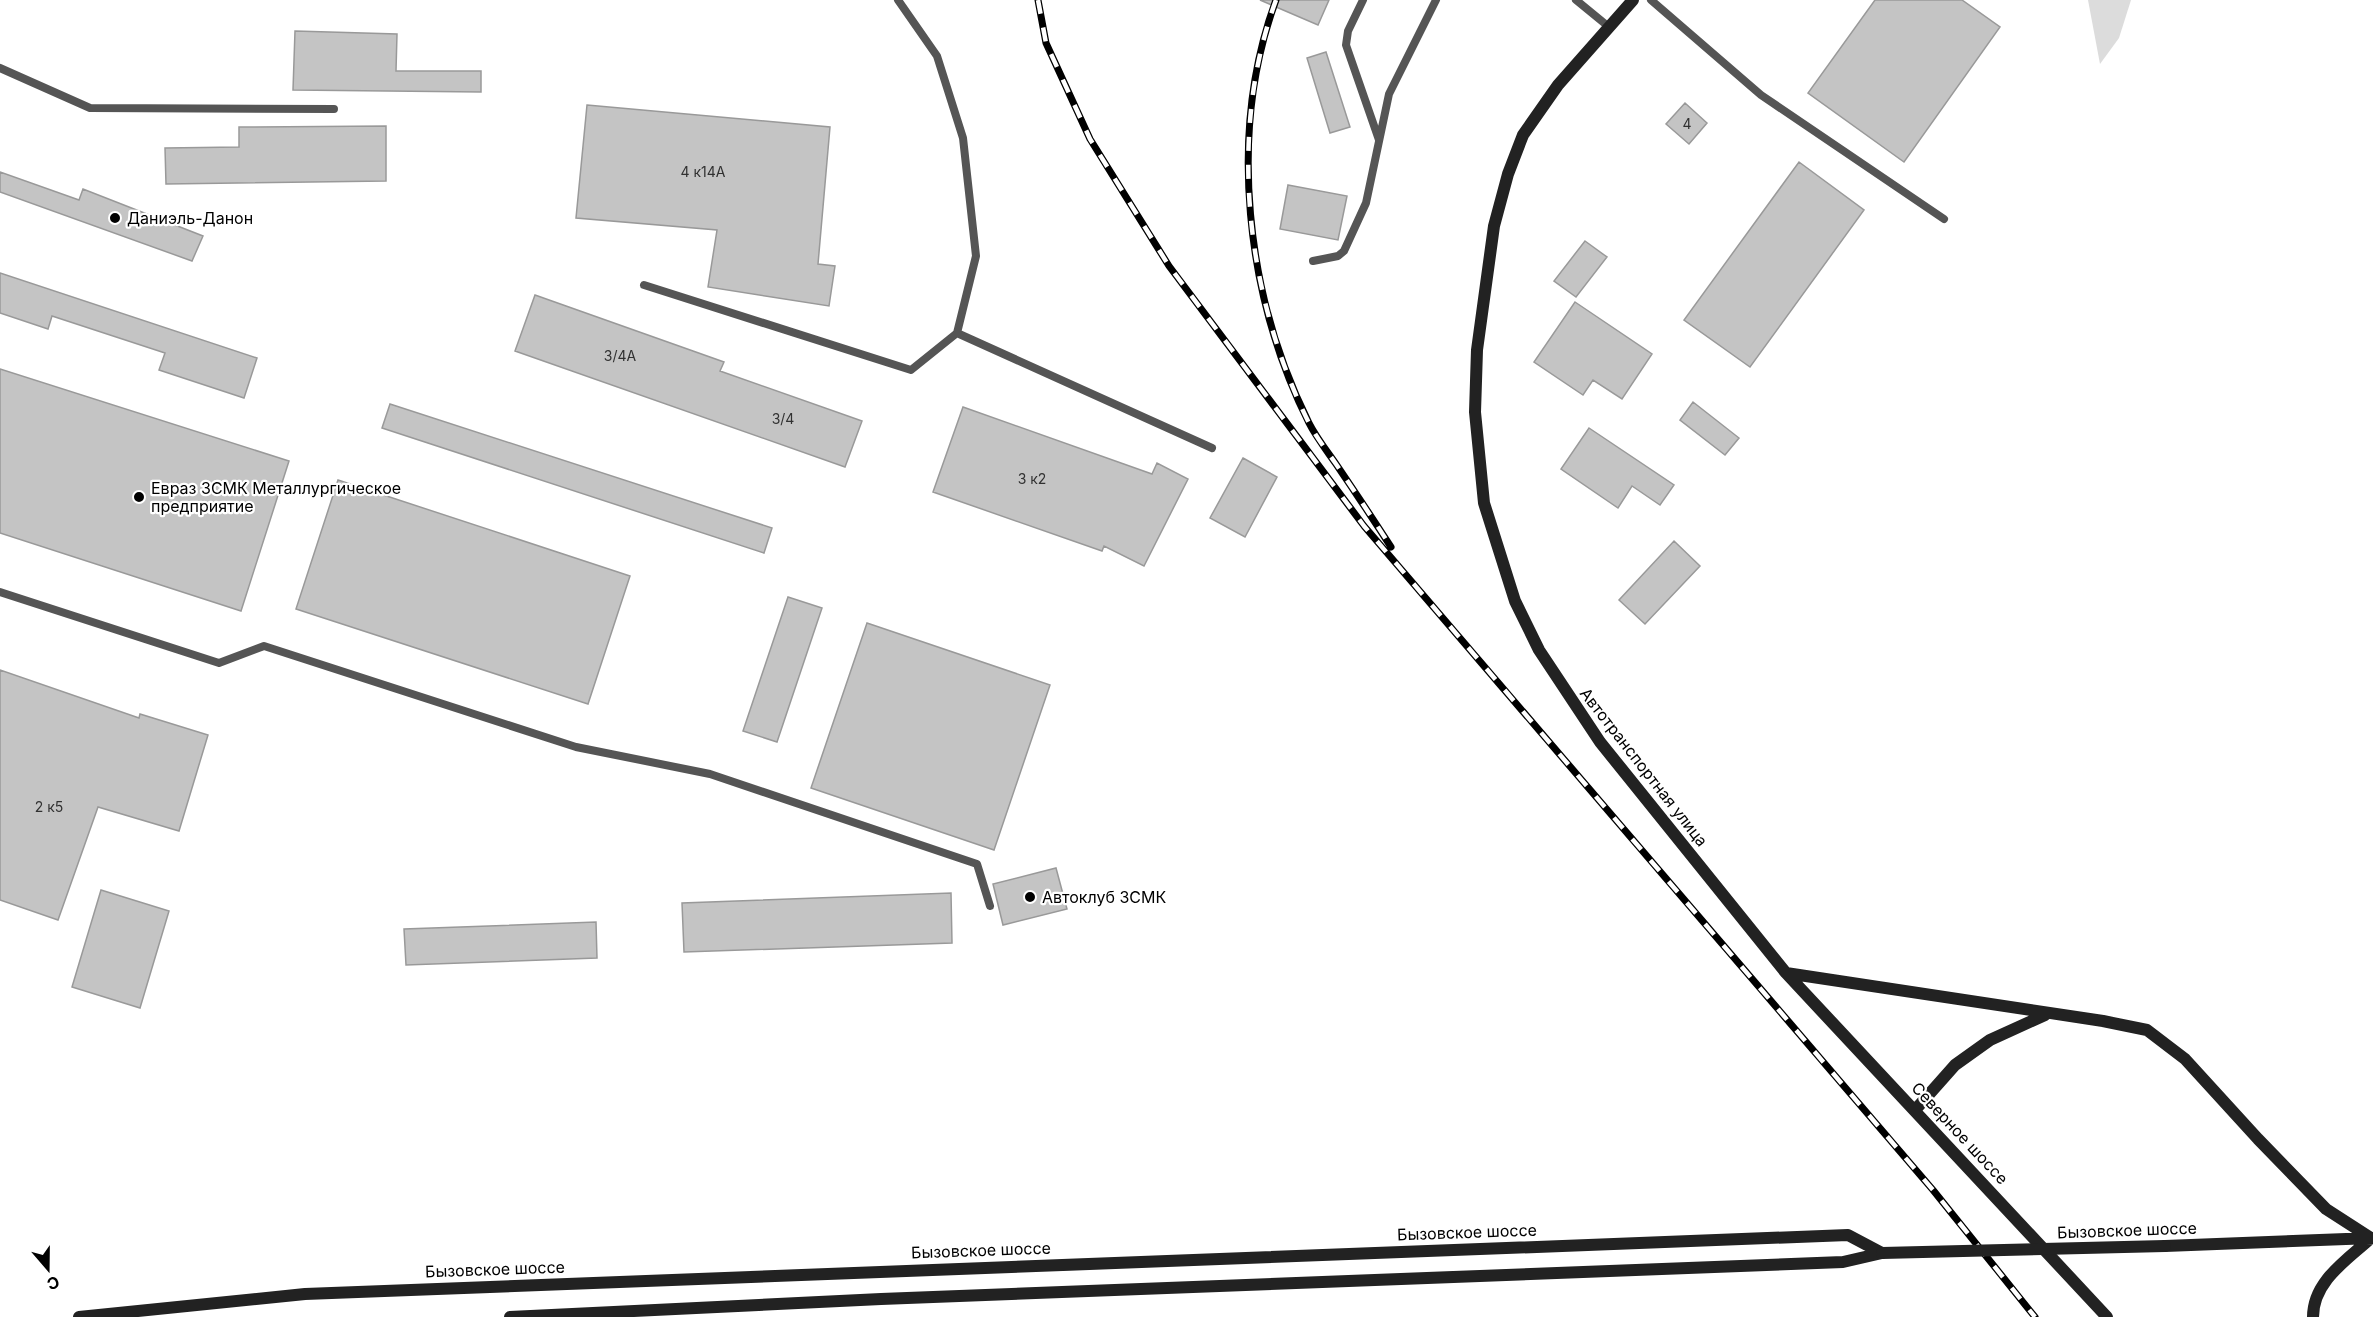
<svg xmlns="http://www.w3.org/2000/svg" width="2373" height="1317" viewBox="0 0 2373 1317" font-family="Inter,sans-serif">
	<rect width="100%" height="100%" fill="#fff"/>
	<path fill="#dcdcdc" d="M2088 0H2131L2119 38 2100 64Z"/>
	<path fill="#c4c4c4" stroke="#999" stroke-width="1.5" d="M1260 0H1329L1318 25Z
		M1875 0H1962L2000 27 1904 162 1808 93Z
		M295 31 397 34 396 71H481V92L293 90Z
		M1326 52 1350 127 1330 133 1307 58Z
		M1685 103 1707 123 1689 144 1666 124Z
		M587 105 830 127 818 264 835 266 829 306 708 287 717 230 576 218Z
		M386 126V181L166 184 165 148 239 147V127Z
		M1799 162 1864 210 1750 367 1684 320Z
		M0 172 79 200 83 189 203 236 192 261 0 192Z
		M1288 185 1347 196 1338 240 1280 229Z
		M1585 241 1607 257 1576 297 1554 281Z
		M0 273 257 358 244 398 159 370 165 353 52 316 48 329 0 313Z
		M535 295 724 362 720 371 862 421 845 467 515 351Z
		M1575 302 1652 354 1622 399 1593 380 1583 395 1534 362Z
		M0 369 289 461 241 611 0 533Z
		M1693 402 1739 438 1725 455 1680 420Z
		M390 404 772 528 764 553 382 428Z
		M963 407 1152 474 1157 463 1188 479 1144 566 1104 546 1102 551 933 492Z
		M1589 428 1674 485 1660 505 1632 486 1618 508 1561 469Z
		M1243 458 1277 477 1245 537 1210 518Z
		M338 480 630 576 588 704 296 609Z
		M1674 541 1700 566 1645 624 1619 600Z
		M788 597 822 608 777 742 743 731Z
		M867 623 1050 685 994 850 811 788Z
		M0 670 139 718 140 714 208 735 179 831 98 807 58 920 0 900Z
		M1056 868 1067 909 1003 925 993 884Z
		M101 890 169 911 140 1008 72 987Z
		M951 893 952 943 684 952 682 903Z
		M596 922 597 958 406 965 404 929Z"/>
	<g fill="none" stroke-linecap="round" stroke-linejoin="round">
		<path stroke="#555" stroke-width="8" d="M1363 0 1348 31 1346 45 1379 140
			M1576 0 1609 27
			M1651 0 1761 95 1944 219
			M0 68 90 108 334 109
			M1313 261 1338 256 1344 251 1366 203 1389 94 1436 0
			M644 285 911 370 957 333 976 256 963 138 937 56 898 0
			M957 333 1212 448
			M0 592 219 663 264 646 576 747 710 774 977 864 990 906"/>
		<path stroke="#222" stroke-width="12" d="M1633 0 1558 85 1523 135 1508 174 1494 226 1477 350 1475 412 1484 503 1515 601 1539 650 1600 742 1786 973 2107 1317
			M1786 973 2103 1021 2147 1030 2185 1059 2258 1139 2326 1209 2371 1238C2347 1260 2313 1281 2313 1317
			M1916 1109 1955 1065 1990 1040 2045 1015
			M2165 1246 2373 1238
			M79 1317 305 1294 1848 1235 1882 1253
			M510 1317 881 1299 1843 1262 1882 1253"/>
		<defs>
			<path id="rail" d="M1038 0 1046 43 1090 139 1169 266 1364 526 1933 1190 2035 1317
				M1276 0C1227 133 1246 297 1309 423 1316 437 1327 451 1336 464 1355 492 1373 519 1391 547"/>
		</defs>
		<use href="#rail" stroke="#000" stroke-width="7"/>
		<use href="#rail" stroke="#fff" stroke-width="4.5" stroke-dasharray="14" stroke-linecap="butt"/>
		<path stroke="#222" stroke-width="12" d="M1882 1253 2165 1246"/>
	</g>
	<g fill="#000" stroke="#fff" stroke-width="2">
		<circle cx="115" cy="218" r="6"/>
		<circle cx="139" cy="497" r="6"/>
		<circle cx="1030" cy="897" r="6"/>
	</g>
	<g text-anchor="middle" stroke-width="4.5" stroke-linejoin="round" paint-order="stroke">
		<g font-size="14" fill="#313131">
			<text x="1687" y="129">4</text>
			<text x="703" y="177">4 к14А</text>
			<text x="620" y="361">3/4А</text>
			<text x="783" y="424">3/4</text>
			<text x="1032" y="484">3 к2</text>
			<text x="49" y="812">2 к5</text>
		</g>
		<g font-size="16" fill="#000" stroke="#fff" text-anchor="start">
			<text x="127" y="224">Даниэль-Данон</text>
			<text x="151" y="494">Евраз ЗСМК Металлургическое<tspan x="151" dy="18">предприятие</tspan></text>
			<text x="1042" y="903">Автоклуб ЗСМК</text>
		</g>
		<g font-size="16" fill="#000" stroke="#fff">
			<text transform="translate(1644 767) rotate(52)" y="6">Автотранспортная улица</text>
			<text transform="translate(1960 1133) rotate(47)" y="6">Северное шоссе</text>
			<text transform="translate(2127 1230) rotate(-2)" y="6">Бызовское шоссе</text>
			<text transform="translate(1467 1232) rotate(-2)" y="6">Бызовское шоссе</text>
			<text transform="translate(981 1250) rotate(-2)" y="6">Бызовское шоссе</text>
			<text transform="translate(495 1269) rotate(-2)" y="6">Бызовское шоссе</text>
		</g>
	</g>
	<g transform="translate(48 1269) rotate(160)" stroke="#ffffff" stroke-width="4.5" paint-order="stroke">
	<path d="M0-4.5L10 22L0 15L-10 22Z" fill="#000000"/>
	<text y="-9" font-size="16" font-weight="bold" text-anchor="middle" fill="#000000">С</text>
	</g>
</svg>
